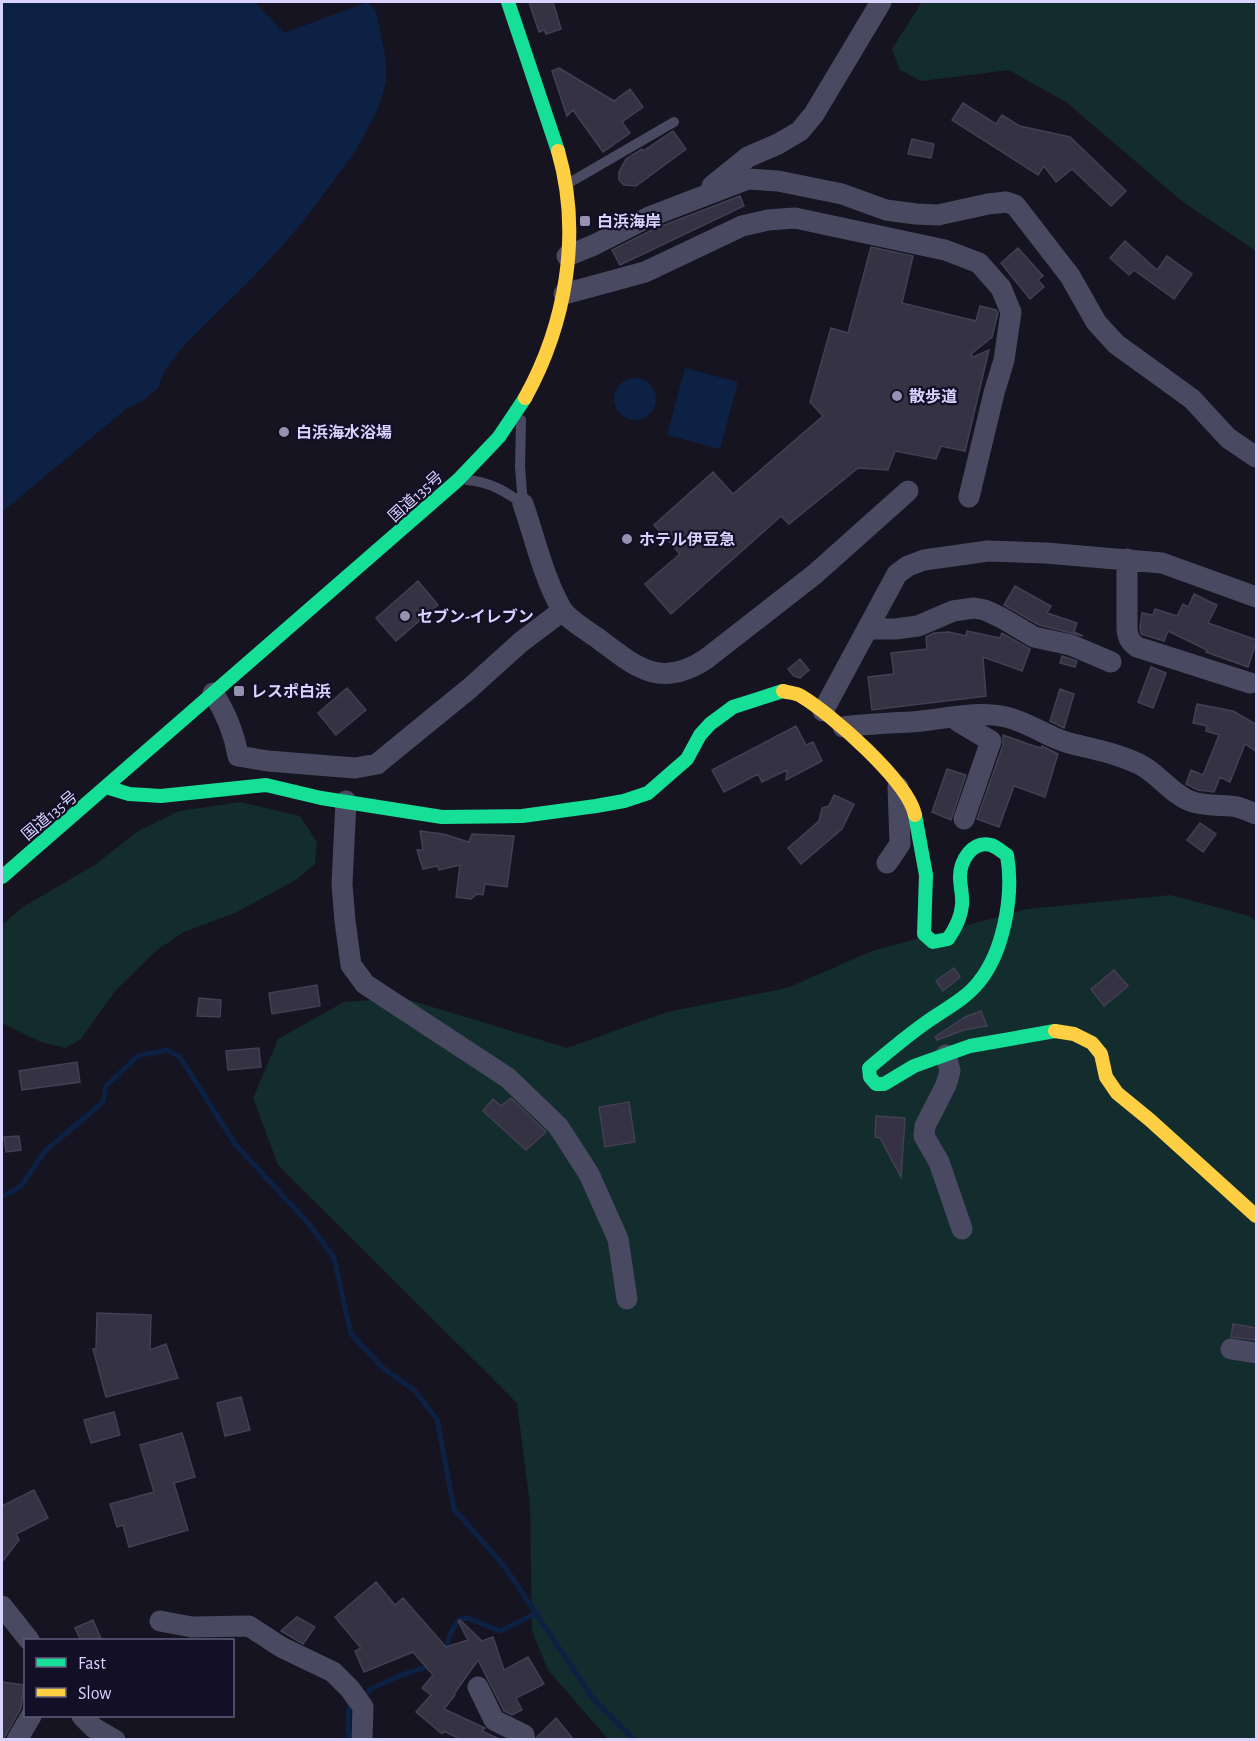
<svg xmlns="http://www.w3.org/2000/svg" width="1258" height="1741" viewBox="0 0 1258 1741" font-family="'Alegreya Sans','Noto Sans JP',sans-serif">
	<rect width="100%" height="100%" fill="#161421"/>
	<path fill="#132c2d" d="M922 2H1256V251L1183 202 1066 102 1009 70 921 81 900 70 892 49Z
		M240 802 300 816 317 842 315 864 296 880 235 913 184 932 157 950 116 990 80 1040 65 1048 41 1042 2 1023 3 924 23 907 96 864 138 831 179 811Z
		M1171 895 1249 916 1256 922V1739H608L548 1670 532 1631 530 1505 517 1403 278 1165 253 1098 278 1039 344 1002 403 998 567 1048 667 1012 787 988 872 951 1027 909Z"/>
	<path fill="#0d2144" d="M2 2H255L284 33 368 2 376 11 386 60V82L378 109 356 150 315 206 285 243 250 280 183 346 165 370 158 388 143 401 126 409 2 512Z
		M685 368 738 382 720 449 667 435Z
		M614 399a21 21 0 1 1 42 0a21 21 0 1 1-42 0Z"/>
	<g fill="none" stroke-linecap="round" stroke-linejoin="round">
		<path stroke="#0d2144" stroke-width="5" d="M2 1197 21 1186 45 1151 103 1102 106 1086 138 1056 167 1050 180 1057 235 1144 309 1224 334 1258 351 1334 383 1368 414 1390 437 1419 454 1509 505 1567 592 1697 635 1740
			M445 1651 450 1634 458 1620 468 1618 500 1631 537 1613
			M363 1696 372 1688 402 1675 433 1665
			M349 1740 348 1720 349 1707 356 1702"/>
	</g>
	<path fill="#343243" stroke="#433f54" stroke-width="1.5" d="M529 2H553L561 29 546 34 544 30 539 32Z
		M559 68 614 101 630 89 643 107 622 122 630 133 603 152 573 110 567 116 552 71Z
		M963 103 996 124 1002 115 1020 126 1070 137 1126 191 1111 206 1072 169 1056 182 1044 166 1038 175 952 120Z
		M673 131 686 149 636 186 624 185 619 180V172L626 159 642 149 643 151Z
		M912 139 934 144 931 158 908 154Z
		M740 196 744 206 620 265 612 250 654 229Z
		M1125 241 1157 270 1167 256 1192 274 1174 299 1134 270 1129 275 1110 258Z
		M871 247 913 256 902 303 976 321 980 306 996 310 998 313 992 337 971 354 973 357 989 350 965 451 941 446 936 459 895 451 888 470 858 468 789 524 781 516 671 614 645 584 680 554 654 525 713 472 733 494 823 416 810 402 831 328 848 333Z
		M1018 248 1043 276 1038 280 1044 287 1030 299 1001 263Z
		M418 581 438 605 396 641 376 618Z
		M1015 586 1051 606 1047 613 1077 623 1074 632 1083 636 1039 625 1004 605Z
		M1194 594 1217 605 1208 623 1257 640 1248 667 1206 652 1207 650 1168 631 1164 641 1141 634 1140 627 1142 613 1153 615 1155 609 1177 616 1183 604 1188 607Z
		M967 631 1000 638 1002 633 1030 649 1022 671 983 657 986 696 872 710 868 677 894 674 891 653 927 649 926 637 934 633 949 632 966 636Z
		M1062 656 1077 661 1075 667 1060 663Z
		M800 659 809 670 800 678 794 676 788 669Z
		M1151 667 1166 673 1153 708 1138 702Z
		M347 688 366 710 336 735 318 713Z
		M1060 689 1074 694 1064 728 1050 721Z
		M1197 704 1233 711 1257 725V752L1245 744 1230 782 1220 777 1214 792 1198 790 1186 784 1191 770 1203 775 1219 735 1206 731 1207 726 1193 723Z
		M796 726 806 745 813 742 822 761 786 780 787 770 762 782 758 774 724 792 712 770Z
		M1003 735 1034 746 1042 748V746L1058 754 1045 797 1014 786 999 827 977 819 1003 745Z
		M947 769 966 775 951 820 932 812Z
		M834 795 854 804 842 829 801 864 788 848 819 821 822 808 829 806Z
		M1200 823 1216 834 1203 852 1187 840Z
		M420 831 443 834 469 842 472 834 514 836 507 887 485 884 483 895 477 894 471 899 456 897 460 865 439 870 437 866 423 869 417 850H423Z
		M954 968 960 977 943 991 936 981Z
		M1114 970 1128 986 1104 1006 1091 989Z
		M317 985 320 1006 272 1014 269 993Z
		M199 998 221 1000 220 1017 197 1016Z
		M981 1011 987 1026 964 1030 937 1040 935 1037 965 1017Z
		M259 1048 261 1067 228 1070 226 1051Z
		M77 1062 80 1082 22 1090 19 1071Z
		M511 1098 546 1132 526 1150 483 1111 493 1099 501 1106Z
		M629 1102 635 1142 605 1147 599 1107Z
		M876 1116 905 1118 901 1177 880 1138 875 1137Z
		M19 1136 21 1150 6 1152 4 1137Z
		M97 1313 151 1315 150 1350 166 1344 178 1378 106 1397 93 1349H96Z
		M1233 1324 1257 1328 1255 1340 1231 1337Z
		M241 1397 250 1430 225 1436 217 1403Z
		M114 1412 120 1435 91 1443 84 1420Z
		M182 1433 195 1477 174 1483 188 1530 129 1547 123 1525 117 1527 110 1504 154 1492 140 1445Z
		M34 1490 48 1518 16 1534 19 1540 2 1562V1506Z
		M376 1582 395 1605 403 1598 446 1647 468 1640 458 1621 460 1620 482 1641 493 1637 504 1670 528 1657 544 1684 516 1698 522 1710 512 1715 504 1711 478 1660 454 1694 455 1695 444 1709 485 1728 482 1731 501 1740H462L444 1731 442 1734 416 1712 431 1695 422 1688 433 1675 413 1652 364 1672 355 1651 361 1648 335 1617Z
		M297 1617 315 1627 303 1644 281 1631Z
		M93 1620 102 1641H81L75 1628Z
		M2 1682 24 1685 21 1708 3 1740H2Z
		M556 1718 574 1740H537V1737Z"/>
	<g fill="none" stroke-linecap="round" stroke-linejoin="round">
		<path stroke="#4a4962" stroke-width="10" d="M569 183 674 122
			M521 420 520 467 523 504
			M467 480C490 482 505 491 523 504"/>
		<path stroke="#4a4962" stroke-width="21" d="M712 186 748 157 778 144 800 131 814 114 881 2
			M567 256 594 245 649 217 748 179 778 181 842 194 886 210 916 214 938 215 988 204 1006 202 1015 205 1070 276 1096 322 1116 344 1192 399 1228 438 1256 457
			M564 294 645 272 742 226 768 220 795 218 945 250 979 263 1001 288 1011 312 1004 360 994 393 969 497
			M523 504C535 538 543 576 561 608 567 619 586 630 596 637 635 666 659 690 706 659L815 574 908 491
			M1127 559V629C1128 638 1130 642 1137 647L1250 683
			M869 629H895L918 626 953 611 974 608 985 610 1002 618 1034 637 1071 645 1111 662
			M213 693C226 713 234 732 238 756L268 761 355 768 377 764 470 688 521 642 562 611
			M823 711 897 574 908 566 924 560 988 551 1046 553 1162 563 1256 597
			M954 717 959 722 991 741 964 819
			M843 727C866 724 888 723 911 722 943 720 975 710 1006 717 1029 722 1047 737 1069 743 1093 749 1116 753 1139 764 1158 773 1170 793 1190 801 1203 806 1217 805 1230 806 1239 806 1248 811 1256 814
			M346 801 342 884 345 921 351 965 365 984 508 1078 558 1126 589 1174 618 1239 627 1299
			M887 863 900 844 898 787
			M946 1055 950 1071 946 1085 925 1126 924 1136 939 1162 962 1229
			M1231 1349 1256 1353
			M2 1606 29 1640
			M160 1621 192 1627 249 1626 281 1647 333 1672 350 1689 363 1707 362 1740
			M478 1687 494 1720 524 1735 525 1740
			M82 1716 94 1728 115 1740
			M17 1740 31 1716"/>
		<path stroke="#16e098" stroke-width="14" d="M508 2 558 151
			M106 787 129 794 161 796 266 785 321 798 442 817 522 816 596 806 624 801 648 793 687 759 700 735 710 724 733 707 783 691
			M915 815 926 875 924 934 933 942 948 939C955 929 961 918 962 905 963 895 960 886 960 877 960 861 972 840 991 845 997 847 1002 852 1007 855 1014 894 1004 952 978 983 966 998 947 1008 931 1019 909 1034 889 1051 869 1068L870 1077 876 1084H884L914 1066 970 1046 1055 1031
			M2 877 458 480 499 437 525 398"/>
		<path stroke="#ffcf43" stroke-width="14" d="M525 398C566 324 582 233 558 151
			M783 691C789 693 796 693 801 696 831 714 908 781 915 815
			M1055 1031 1074 1034 1092 1043 1101 1054 1106 1077 1117 1093 1150 1120 1256 1216"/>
	</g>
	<g fill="#9591b1" stroke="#130f26" stroke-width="2">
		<rect x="579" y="215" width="12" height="12" rx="3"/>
		<circle cx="897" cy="396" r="6"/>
		<circle cx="284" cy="432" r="6"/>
		<circle cx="627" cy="539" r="6"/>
		<circle cx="405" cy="616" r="6"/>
		<rect x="233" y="685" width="12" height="12" rx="3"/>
	</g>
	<g text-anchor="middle" stroke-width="4.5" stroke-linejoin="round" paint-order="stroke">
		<g font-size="16" font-weight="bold" fill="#d9d4ff" stroke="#130f26" text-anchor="start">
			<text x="597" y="227">白浜海岸</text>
			<text x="909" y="402">散歩道</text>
			<text x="296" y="438">白浜海水浴場</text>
			<text x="639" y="545">ホテル伊豆急</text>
			<text x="417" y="622">セブン-イレブン</text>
			<text x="251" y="697">レスポ白浜</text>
		</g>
		<g font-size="16" fill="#d9d4ff" stroke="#130f26">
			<text transform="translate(415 496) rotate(-42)" y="6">国道135号</text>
			<text transform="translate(49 815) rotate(-40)" y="6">国道135号</text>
		</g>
	</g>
	<rect width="1258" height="1741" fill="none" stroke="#d9d4ff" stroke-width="6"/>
	<rect x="24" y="1639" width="210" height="78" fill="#130f26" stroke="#625e7d" stroke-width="1.5"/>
	<rect x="36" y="1658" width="30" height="9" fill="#16e098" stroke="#625e7d" stroke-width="1.5"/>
	<text x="78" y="1669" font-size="18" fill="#d9d4ff">Fast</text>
	<rect x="36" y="1688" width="30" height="9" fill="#ffcf43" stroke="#625e7d" stroke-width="1.5"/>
	<text x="78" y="1699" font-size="18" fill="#d9d4ff">Slow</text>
</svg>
